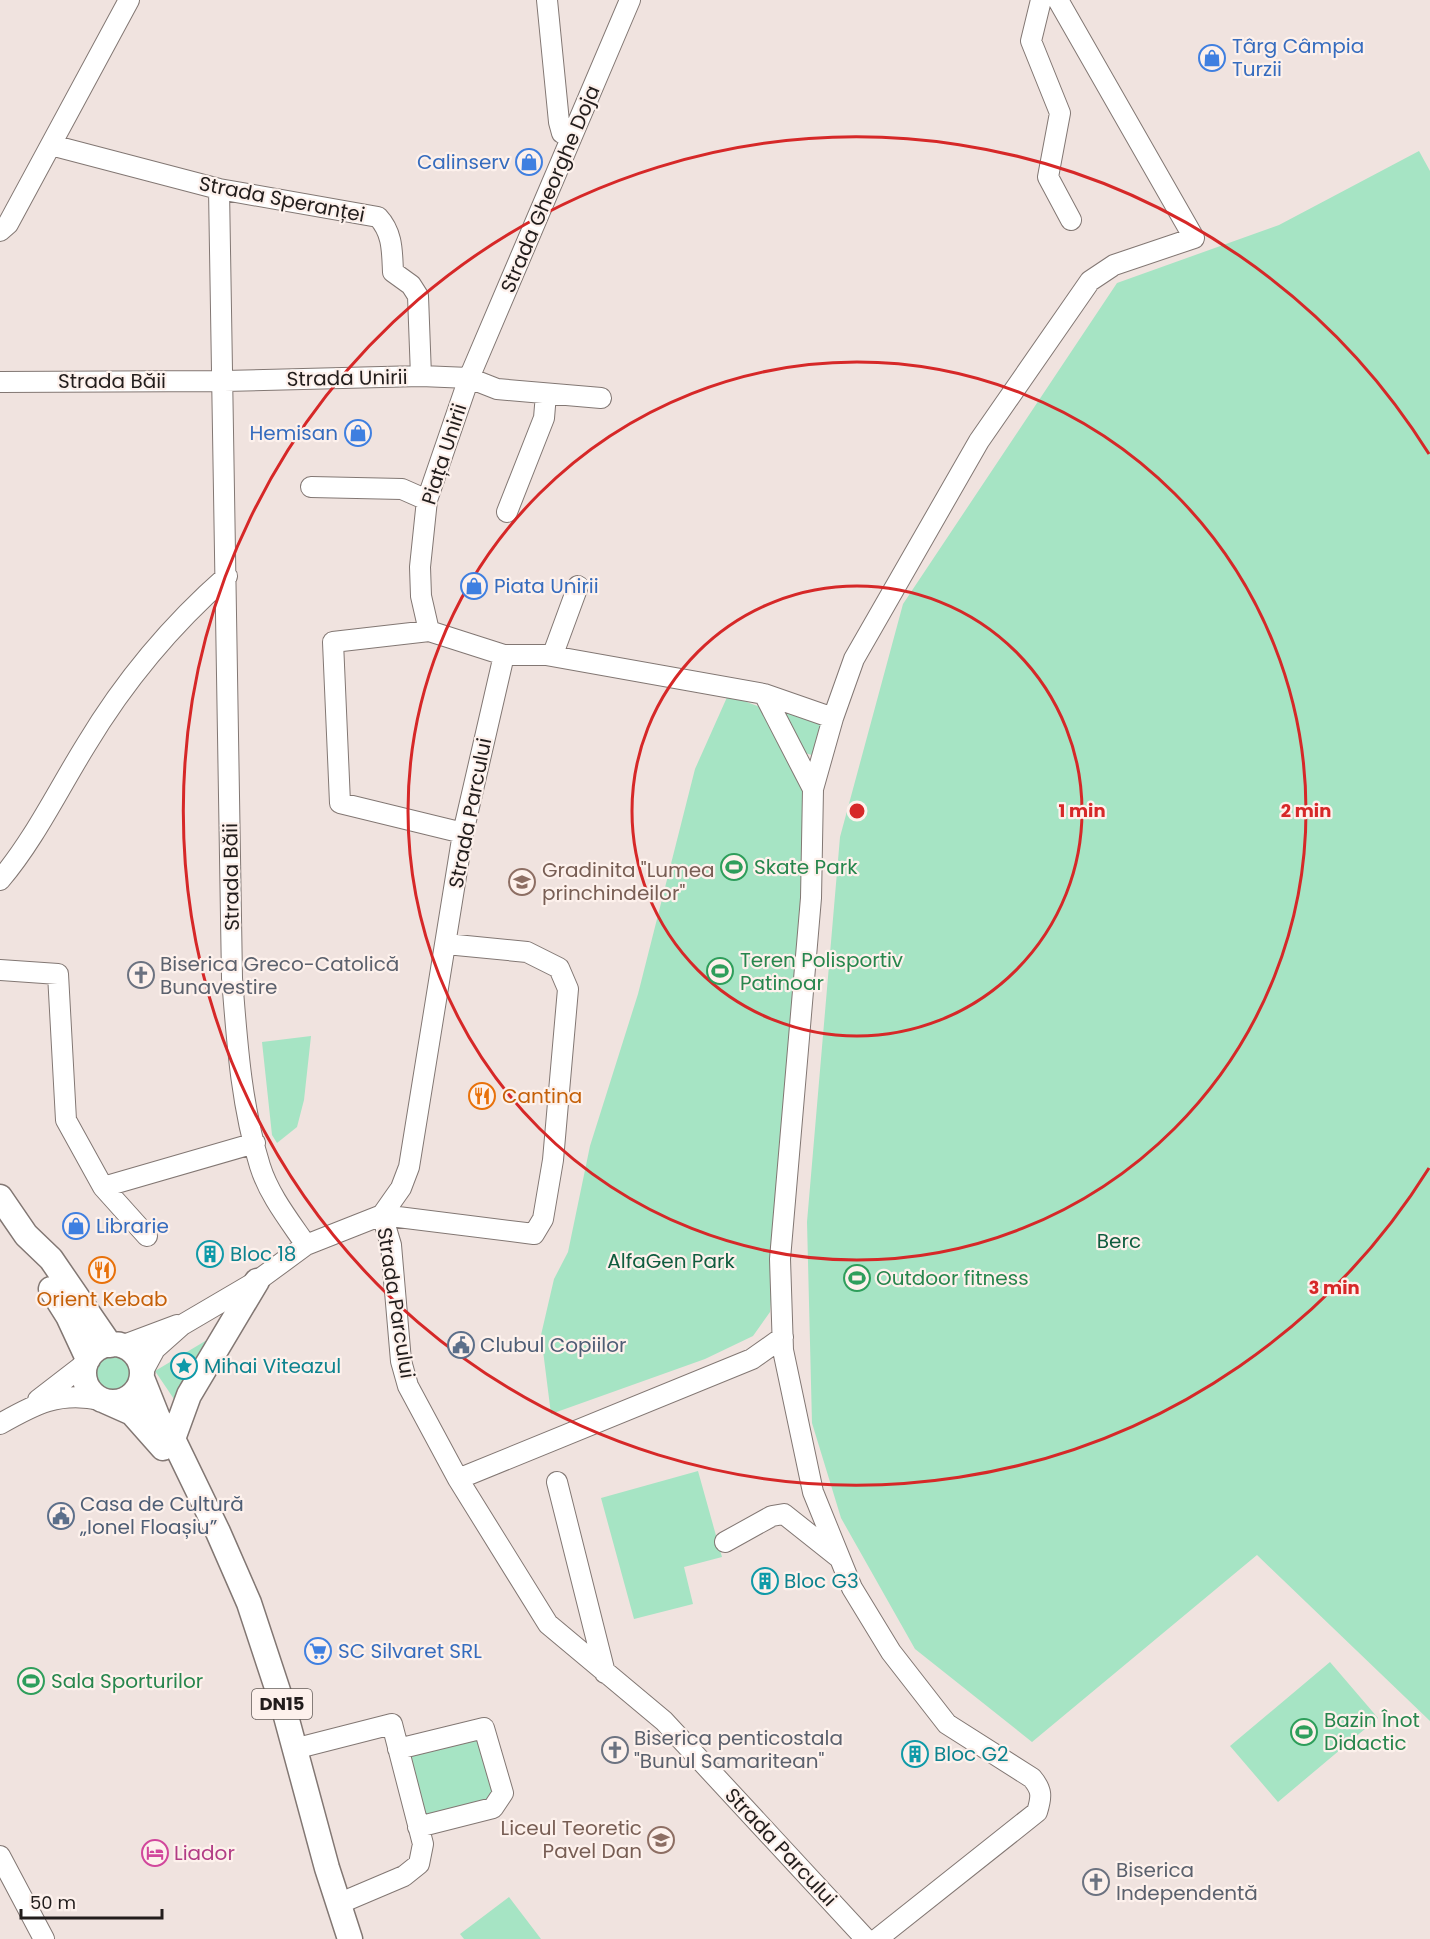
<svg xmlns="http://www.w3.org/2000/svg" width="1430" height="1939" viewBox="0 0 1430 1939" font-family="Poppins,sans-serif">
	<rect width="100%" height="100%" fill="#f0e3df"/>
	<path fill="#a6e4c4" d="M1419 151 1430 171V1721L1257 1555 1032 1742 915 1649 841 1518 812 1423 807 1222 840 837 903 604 1117 283 1279 225Z
		M728 695 765 709 808 798 809 812 770 1312 753 1336 705 1359 551 1414 541 1335 554 1279 568 1252 590 1146 638 994 695 769Z
		M788 712 823 721 815 756 802 752 784 714Z
		M311 1036 304 1100 297 1127 277 1143 272 1135 262 1042Z
		M217 1334 176 1402 155 1371Z
		M96 1373a18 18 0 1 1 36 0a18 18 0 1 1-36 0Z
		M698 1471 722 1557 684 1567 693 1604 634 1619 601 1498Z
		M1330 1662 1378 1718 1278 1802 1230 1746Z
		M480 1734 497 1801 423 1819 406 1753Z
		M509 1897 541 1939H464L460 1934Z"/>
	<g fill="none" stroke-linecap="round" stroke-linejoin="round">
		<defs>
			<path id="minor" d="M547 0 559 122 562 133 571 138
				M630 0 469 378 427 500 420 567 421 596 429 631 504 655H546L764 694 813 789 811 898 780 1259 783 1350 813 1492 852 1588 891 1652 947 1724 1032 1778C1042 1790 1042 1796 1037 1812L877 1939
				M1041 0 1031 41 1060 113 1048 177 1071 220
				M51 145 219 189 378 217C393 233 392 252 393 272L411 285 418 296 421 376
				M219 189 232 978C237 1041 241 1105 260 1166 269 1195 289 1220 306 1245
				M0 231 8 224 129 0
				M0 382 224 381 421 376 469 378 497 389 601 398
				M311 487 402 489 427 500
				M507 512 544 418 546 394
				M429 631 333 642 340 803 463 833
				M546 655 553 654 578 586
				M764 694 833 718 813 789
				M833 718 854 659 979 441 1090 281 1114 265 1194 238 1058 0
				M0 880C34 840 58 790 86 745 125 680 170 626 227 576
				M0 970 58 974 66 1120 103 1187 255 1143
				M103 1187 147 1236
				M382 1215 391 1245 401 1361 408 1386 458 1479 548 1624 664 1721 864 1937 862 1939
				M382 1215 401 1188 409 1167 463 833 504 655
				M121 1346 177 1325
				M142 1373 155 1349 182 1325 257 1281 306 1245 382 1215 534 1234 543 1219 553 1160 568 989 559 968 527 952 446 944
				M38 1400 86 1363
				M0 1424C35 1404 59 1391 101 1400
				M458 1479 752 1359 783 1337
				M557 1482 605 1673
				M725 1542 772 1516 784 1514 838 1557
				M294 1749 392 1724 423 1844 419 1864 404 1876 338 1904
				M398 1749 484 1728 503 1793 493 1808 418 1827
				M0 1856 44 1939"/>
			<path id="major" d="M0 1197 26 1235 51 1259 110 1345
				M51 1289 68 1316 88 1359
				M84 1373a29 29 0 1 1 58 0a29 29 0 1 1-58 0Z
				M142 1378 158 1418 173 1439 218 1532 249 1603 284 1709 327 1868 350 1939
				M105 1401 132 1413 163 1448
				M173 1439 189 1395 257 1281"/>
		</defs>
		<use href="#minor" stroke="#827773" stroke-width="22"/>
		<use href="#major" stroke="#827773" stroke-width="27"/>
		<use href="#minor" stroke="#fff" stroke-width="20"/>
		<use href="#major" stroke="#fff" stroke-width="24"/>
	</g>
	<g fill="none" stroke="#d62828" stroke-width="3">
		<circle cx="857" cy="811" r="225"/>
		<circle cx="857" cy="811" r="449"/>
		<path d="M1429 1168A674 674 0 1 1 1429 454"/>
	</g>
	<defs>
		<symbol id="shop-ring" viewBox="-11 -11 22 22"><circle r="9.5" fill="#fdf1ec" stroke="#3f7fe0" stroke-width="1.5"/><path d="M-5-2.5h2.3a2.7 3.5 0 0 1 5.4 0H5L5.5 6h-11ZM-1.5-2.5h3a1.5 2.3 0 0 0-3 0Z" fill="#3f7fe0"/></symbol>
		<symbol id="stadium-ring" viewBox="-11 -11 22 22"><circle r="9.5" fill="#fdf1ec" stroke="#2e9e5b" stroke-width="1.5"/><path d="M0-5a6.5 5 0 1 0 0 10a6.5 5 0 1 0 0-10ZM-3.5-1.8h7v3.6h-7Z" fill="#2e9e5b"/></symbol>
		<symbol id="school-ring" viewBox="-11 -11 22 22"><circle r="9.5" fill="#fdf1ec" stroke="#8d6e63" stroke-width="1.5"/><path d="M0-5L7-2L0 1L-7-2ZM-4 1L0 2.5L4 1V4Q0 6-4 4Z" fill="#8d6e63"/></symbol>
		<symbol id="church-ring" viewBox="-11 -11 22 22"><circle r="9.5" fill="#fdf1ec" stroke="#6b7280" stroke-width="1.5"/><path d="M-1.2-6h2.4v3.5h3.3v2.4h-3.3V6h-2.4V-.1h-3.3v-2.4h3.3Z" fill="#6b7280"/></symbol>
		<symbol id="restaurant-ring" viewBox="-11 -11 22 22"><circle r="9.5" fill="#fdf1ec" stroke="#e8710a" stroke-width="1.5"/><path d="M-5-6h1v4h1v-4h1v4h1v-4h1v5L-1.5 .5V6h-2V.5L-5-1ZM5-6V6H3V1.5H1.5Q1.5-4 5-6Z" fill="#e8710a"/></symbol>
		<symbol id="building-ring" viewBox="-11 -11 22 22"><circle r="9.5" fill="#fdf1ec" stroke="#0f9aa8" stroke-width="1.5"/><path d="M-4-6H4V6H1V3H-1V6H-4ZM-2.5-4.3h1.7v1.8h-1.7ZM.8-4.3h1.7v1.8H.8ZM-2.5-1h1.7V.8h-1.7ZM.8-1h1.7V.8H.8Z" fill="#0f9aa8"/></symbol>
		<symbol id="civic-ring" viewBox="-11 -11 22 22"><circle r="9.5" fill="#fdf1ec" stroke="#5c6f8a" stroke-width="1.5"/><path d="M-.6-6.5H3V-4.5H.6V-3L4-1V1h2V6H-6V1h2V-1L-.6-3ZM-1.2 2.5V6h2.4V2.5Z" fill="#5c6f8a"/></symbol>
		<symbol id="sight-ring" viewBox="-11 -11 22 22"><circle r="9.5" fill="#fdf1ec" stroke="#0f9aa8" stroke-width="1.5"/><path d="M0-6L1.8-2.2L6-1.7L2.9 1.2L3.7 5.4L0 3.3L-3.7 5.4L-2.9 1.2L-6-1.7L-1.8-2.2Z" fill="#0f9aa8"/></symbol>
		<symbol id="supermarket-ring" viewBox="-11 -11 22 22"><circle r="9.5" fill="#fdf1ec" stroke="#3f7fe0" stroke-width="1.5"/><path d="M-6-5.5h2.5l.6 2H6L4.5 2H-2.5L-4.4-4H-6ZM-1.5 3.2a1.3 1.3 0 1 0 .1 0ZM3 3.2a1.3 1.3 0 1 0 .1 0Z" fill="#3f7fe0"/></symbol>
		<symbol id="hotel-ring" viewBox="-11 -11 22 22"><circle r="9.5" fill="#fdf1ec" stroke="#d1479c" stroke-width="1.5"/><path d="M-6-4.5h1.5V1H6V5H4.5V3h-9V5H-6ZM-4 0a1.8 1.8 0 1 1 3.6 0ZM.5 0V-2.5h3Q6-2.5 6 0Z" fill="#d1479c"/></symbol>
	</defs>
	<g fill-rule="evenodd">
		<use href="#shop-ring" x="1197" y="43" width="30" height="30"/>
		<use href="#shop-ring" x="514" y="147" width="30" height="30"/>
		<use href="#shop-ring" x="343" y="418" width="30" height="30"/>
		<use href="#shop-ring" x="459" y="571" width="30" height="30"/>
		<use href="#stadium-ring" x="719" y="852" width="30" height="30"/>
		<use href="#school-ring" x="507" y="867" width="30" height="30"/>
		<use href="#stadium-ring" x="705" y="956" width="30" height="30"/>
		<use href="#church-ring" x="126" y="960" width="30" height="30"/>
		<use href="#restaurant-ring" x="467" y="1081" width="30" height="30"/>
		<use href="#shop-ring" x="61" y="1211" width="30" height="30"/>
		<use href="#building-ring" x="195" y="1239" width="30" height="30"/>
		<use href="#restaurant-ring" x="87" y="1255" width="30" height="30"/>
		<use href="#stadium-ring" x="842" y="1263" width="30" height="30"/>
		<use href="#civic-ring" x="446" y="1330" width="30" height="30"/>
		<use href="#sight-ring" x="169" y="1351" width="30" height="30"/>
		<use href="#civic-ring" x="46" y="1501" width="30" height="30"/>
		<use href="#building-ring" x="750" y="1566" width="30" height="30"/>
		<use href="#supermarket-ring" x="303" y="1636" width="30" height="30"/>
		<use href="#stadium-ring" x="16" y="1666" width="30" height="30"/>
		<use href="#stadium-ring" x="1289" y="1717" width="30" height="30"/>
		<use href="#church-ring" x="600" y="1735" width="30" height="30"/>
		<use href="#building-ring" x="900" y="1739" width="30" height="30"/>
		<use href="#school-ring" x="646" y="1825" width="30" height="30"/>
		<use href="#hotel-ring" x="140" y="1838" width="30" height="30"/>
		<use href="#church-ring" x="1081" y="1867" width="30" height="30"/>
	</g>
	<g text-anchor="middle" stroke-width="4.5" stroke-linejoin="round" paint-order="stroke">
		<rect fill="#fdf1ec" stroke="#645d5a" stroke-width="1.5" x="252" y="1689" width="60" height="30" rx="4.5"/>
		<g font-size="18" font-weight="bold" fill="#221d1c">
			<text x="282" y="1710">DN15</text>
		</g>
		<g font-size="20" fill="#366cbe" stroke="#fdf1ec" text-anchor="start">
			<text x="1232" y="53">Târg Câmpia<tspan x="1232" dy="23">Turzii</tspan></text>
			<text x="510" y="169" text-anchor="end">Calinserv</text>
			<text x="338" y="440" text-anchor="end">Hemisan</text>
			<text x="494" y="593">Piata Unirii</text>
			<text x="96" y="1233">Librarie</text>
			<text x="338" y="1658">SC Silvaret SRL</text>
		</g>
		<g font-size="20" fill="#221d1c" stroke="#fdf1ec">
			<text transform="translate(550 189) rotate(-67)" y="7">Strada Gheorghe Doja</text>
			<text transform="translate(282 199) rotate(11)" y="7">Strada Speranței</text>
			<text transform="translate(347 378) rotate(-1)" y="7">Strada Unirii</text>
			<text x="112" y="388">Strada Băii</text>
			<text transform="translate(444 454) rotate(-72)" y="7">Piața Unirii</text>
			<text transform="translate(470 813) rotate(-79)" y="7">Strada Parcului</text>
			<text transform="translate(231 877) rotate(-91)" y="7">Strada Băii</text>
			<text transform="translate(396 1303) rotate(81)" y="7">Strada Parcului</text>
			<text transform="translate(781 1847) rotate(47)" y="7">Strada Parcului</text>
		</g>
		<g font-size="20" fill="#27864d" stroke="#fdf1ec" text-anchor="start">
			<text x="754" y="874">Skate Park</text>
			<text x="740" y="967">Teren Polisportiv<tspan x="740" dy="23">Patinoar</tspan></text>
			<text x="876" y="1285">Outdoor fitness</text>
			<text x="51" y="1688">Sala Sporturilor</text>
			<text x="1324" y="1727">Bazin Înot<tspan x="1324" dy="23">Didactic</tspan></text>
		</g>
		<g font-size="20" fill="#785e54" stroke="#fdf1ec" text-anchor="start">
			<text x="542" y="877">Gradinita "Lumea<tspan x="542" dy="23">princhindeilor"</tspan></text>
			<text x="642" y="1835" text-anchor="end">Liceul Teoretic<tspan x="642" dy="23">Pavel Dan</tspan></text>
		</g>
		<g font-size="20" fill="#5b616d" stroke="#fdf1ec" text-anchor="start">
			<text x="160" y="971">Biserica Greco-Catolică<tspan x="160" dy="23">Bunavestire</tspan></text>
			<text x="634" y="1745">Biserica penticostala<tspan x="634" dy="23">"Bunul Samaritean"</tspan></text>
			<text x="1116" y="1877">Biserica<tspan x="1116" dy="23">Independentă</tspan></text>
		</g>
		<g font-size="20" fill="#c56008" stroke="#fdf1ec" text-anchor="start">
			<text x="502" y="1103">Cantina</text>
			<text x="102" y="1306" text-anchor="middle">Orient Kebab</text>
		</g>
		<g font-size="20" fill="#0f5d3f" stroke="#fdf1ec">
			<text x="1119" y="1248">Berc</text>
			<text x="671" y="1268">AlfaGen Park</text>
		</g>
		<g font-size="20" fill="#0d838f" stroke="#fdf1ec" text-anchor="start">
			<text x="230" y="1261">Bloc 18</text>
			<text x="204" y="1373">Mihai Viteazul</text>
			<text x="784" y="1588">Bloc G3</text>
			<text x="934" y="1761">Bloc G2</text>
		</g>
		<g font-size="20" fill="#4e5e75" stroke="#fdf1ec" text-anchor="start">
			<text x="480" y="1352">Clubul Copiilor</text>
			<text x="80" y="1511">Casa de Cultură<tspan x="80" dy="23">„Ionel Floașiu”</tspan></text>
		</g>
		<g font-size="20" fill="#b23c85" stroke="#fdf1ec" text-anchor="start">
			<text x="174" y="1860">Liador</text>
		</g>
	</g>
	<circle cx="857" cy="811" r="9" fill="#d62828" stroke="#fdf1ec" stroke-width="3"/>
	<g font-size="18" text-anchor="middle" font-weight="bold" fill="#d62828" stroke="#fdf1ec" stroke-width="4.5" stroke-linejoin="round" paint-order="stroke">
		<text x="1082" y="817">1 min</text>
		<text x="1306" y="817">2 min</text>
		<text x="1334" y="1294">3 min</text>
	</g>
	<path d="M21 1909v9h141v-9" fill="none" stroke="#221d1c" stroke-width="3"/>
	<text x="30" y="1909" font-size="18" fill="#221d1c" stroke="#fdf1ec" stroke-width="4.5" paint-order="stroke">50 m</text>
</svg>
